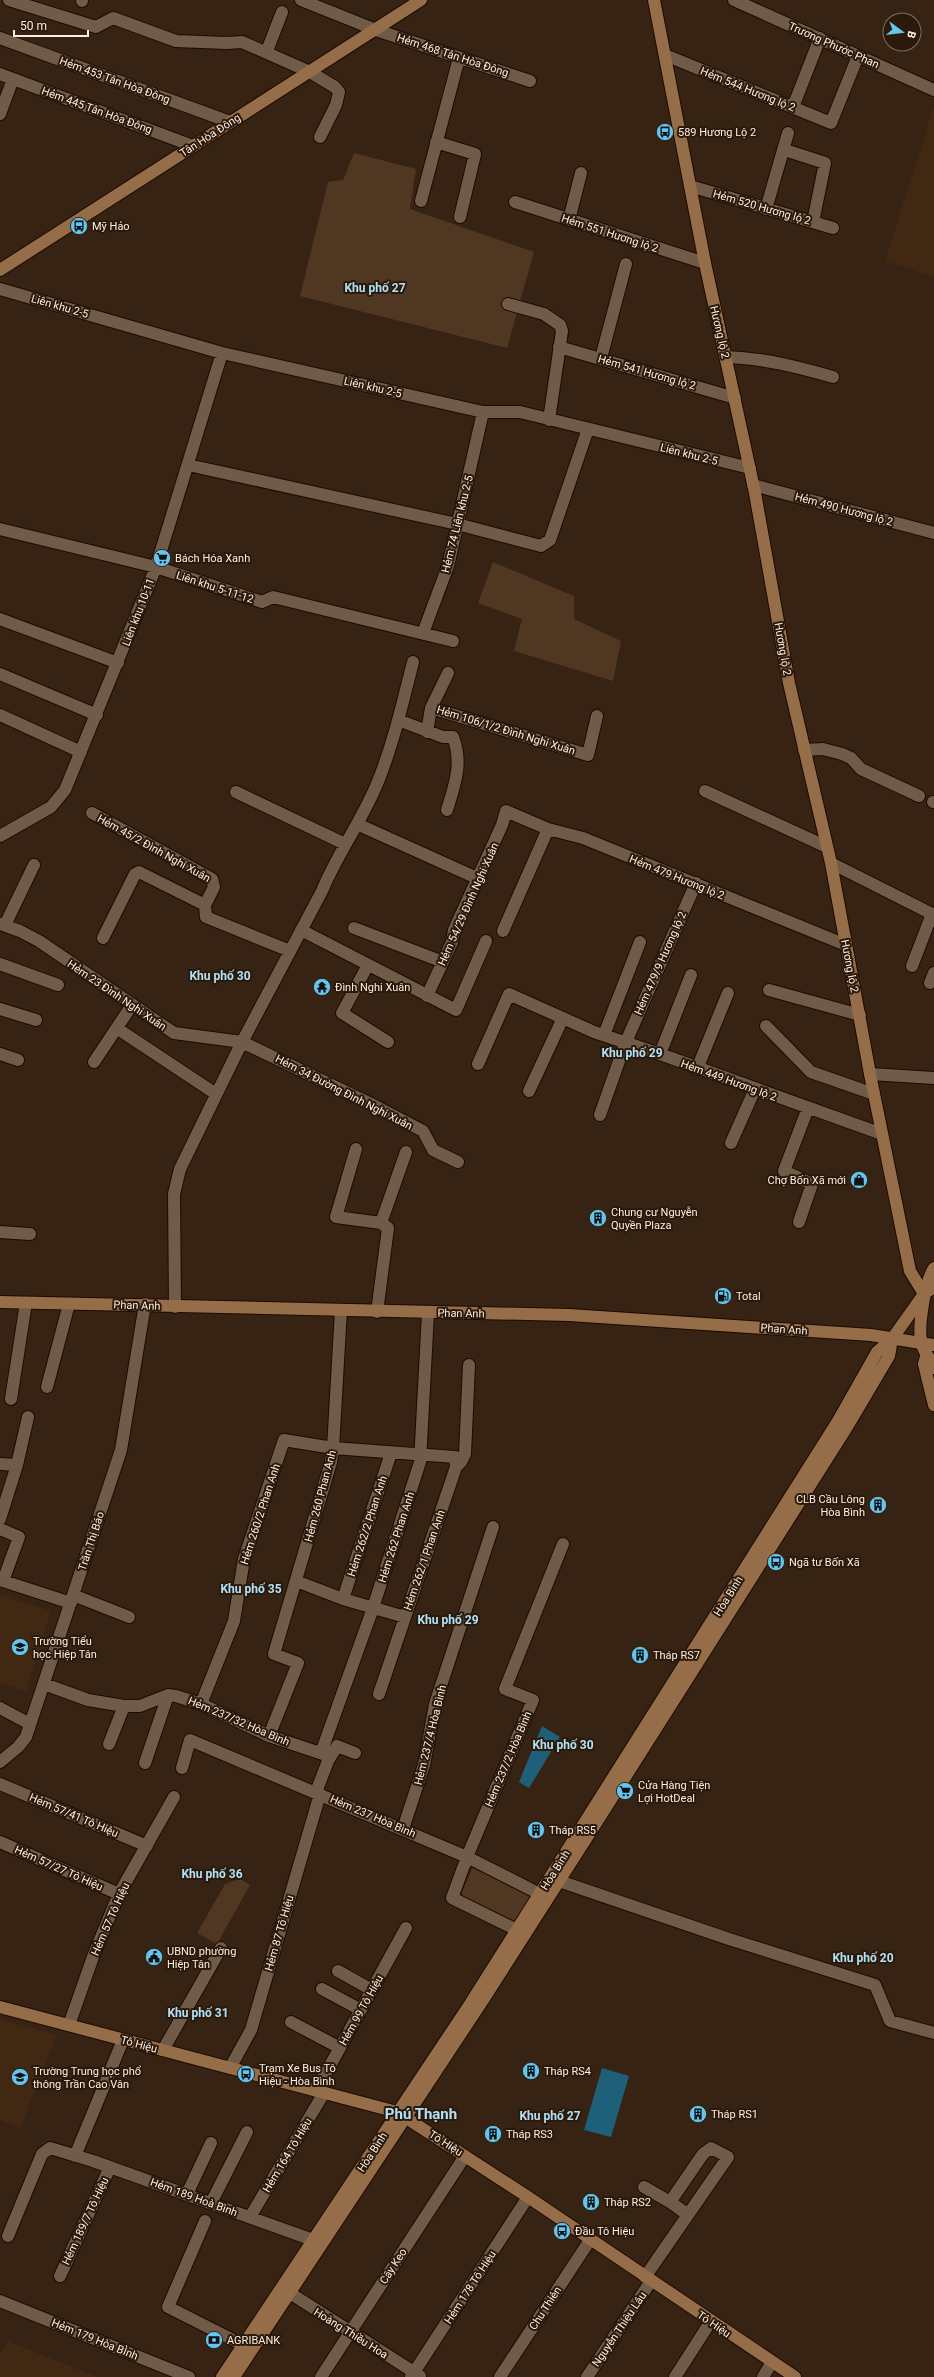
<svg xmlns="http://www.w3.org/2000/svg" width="934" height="2377" viewBox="0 0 934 2377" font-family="Roboto,sans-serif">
	<rect width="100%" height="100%" fill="#362313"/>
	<path fill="#412813" d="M934 106V277L885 261Z
		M0 1595 51 1611 26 1691 0 1683Z
		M0 2019 57 2035 20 2128 0 2120Z
		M7 2341 98 2377H0V2356Z"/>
	<path fill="#503722" d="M354 153 416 169 410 209 534 252 507 348 300 296 328 182 343 180Z
		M493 562 574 596V619L621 641 613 681 514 651 522 619 478 603Z
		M475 1867 532 1895 516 1924 463 1899 462 1892 472 1869Z
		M240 1879 250 1885 217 1944 197 1933 225 1884Z"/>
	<path fill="#1e5f7a" d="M542 1726 560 1737 529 1788 519 1782Z
		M602 2068 629 2076 611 2137 584 2130Z"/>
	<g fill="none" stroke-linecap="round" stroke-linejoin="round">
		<defs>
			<path id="street" d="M9 0 96 27 113 18 176 41 227 43 242 42 310 72 335 87 339 92 336 105 320 137
				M301 0 376 30 530 81
				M734 0 934 90
				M82 1V0
				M0 38 230 122
				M267 51 282 12
				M665 55 831 123 858 56
				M0 74 193 146
				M793 107 820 38
				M0 114 13 79
				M436 142 475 154 460 217
				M785 150 825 163 813 222
				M690 186 833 228
				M421 201 459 58
				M515 202 705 263
				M766 209 788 133
				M569 220 581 173
				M0 289 222 353 483 412H520L750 468
				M508 304 544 314 560 325 562 331 549 420
				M559 347 735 398
				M726 357C763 358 798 367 833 377
				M601 358 626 264
				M188 465 457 524 541 546 550 540 588 429
				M753 485 934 533
				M0 529 156 567 262 602 273 597 453 641
				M0 619 118 663
				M423 633 448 566 483 412
				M0 674 97 715
				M431 708 588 755 597 716
				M0 715 81 752
				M398 720 443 737H453C463 763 455 784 447 810
				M427 732 431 708 448 673
				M804 750 823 749 842 754 851 758 861 769 919 796
				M705 791 827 847
				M236 792 345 844
				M933 802H934
				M92 813 212 879 214 887 205 905
				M357 824 479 879
				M0 836 51 807 65 790 156 567 222 353
				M831 863 934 915
				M0 924 20 931 39 941 174 1033 242 1042 375 1106 423 1131 433 1150 458 1162
				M5 925 34 865
				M354 928 443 962
				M301 930 456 1010 486 941
				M503 931 548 829
				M103 938 135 874 139 872 205 905 206 917 290 951
				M0 964 58 985
				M368 965 342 1013 388 1042
				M912 966 932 914
				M930 983 934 973
				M769 990 860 1015
				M427 996 452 942 454 930 502 825 506 811 548 829 583 838 846 945
				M0 1009 36 1020
				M766 1026 811 1072 874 1094
				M118 1029 216 1094
				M604 1035 640 942
				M0 1054 18 1060
				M660 1054 691 975
				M94 1062 132 1005
				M478 1064 509 994 594 1032 660 1054 882 1134
				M697 1069 728 993
				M870 1074 934 1078
				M529 1091 563 1018
				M600 1115 625 1044 696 883
				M731 1143 755 1089
				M356 1149 336 1217 381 1223 388 1228 377 1312
				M799 1222 812 1184 784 1171 808 1108
				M381 1223 406 1152
				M0 1232 30 1234
				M175 1307 174 1194 180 1169 242 1042 322 891C338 852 364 818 379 779 394 741 403 701 413 662
				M47 1387 69 1304
				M11 1399 26 1303
				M0 1464 17 1465
				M456 1467 461 1462 465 1454 469 1365
				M0 1519 17 1465 28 1417
				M0 1529 19 1537 3 1581
				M0 1580 71 1603
				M296 1581 343 1599 405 1617
				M73 1595 129 1617
				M343 1599 391 1453
				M44 1684 88 1700 124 1706H140L168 1695 176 1696 201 1704 269 1736 326 1755 328 1761 316 1792
				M201 1704 234 1621 244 1559 284 1440 333 1448 455 1457 456 1467 379 1694
				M0 1708 30 1724
				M269 1736 298 1663 274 1654 331 1462 333 1448 341 1310
				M109 1744 124 1706
				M321 1753 373 1608 420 1462 428 1313
				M328 1761 337 1746 355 1753
				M0 1762 18 1747 26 1737 121 1450 145 1304
				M145 1763 168 1695
				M182 1768 190 1740 467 1857 452 1898 525 1934
				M0 1784 147 1846
				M403 1829 424 1765 435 1704 493 1527
				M0 1842 119 1894
				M559 1881 729 1939 875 1985 890 2021 934 2033
				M540 1894 467 1857 533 1700 505 1689 563 1544
				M338 1971 372 1990
				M322 1989 361 2010
				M291 2022 340 2048
				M69 2025 94 1954 119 1894 174 1797
				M163 2050 221 1948
				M230 2068 251 2030 320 1794
				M316 2091 406 1928
				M75 2156 123 2040
				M644 2187 670 2202
				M187 2194 211 2143
				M211 2203 247 2132
				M250 2217 324 2093
				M205 2221 168 2307 243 2345
				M8 2236 42 2154 50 2148 93 2161 313 2240
				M60 2276 110 2167
				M645 2277 728 2157 711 2148 703 2154 670 2202 687 2214
				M282 2288 420 2376
				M0 2301 189 2377
				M321 2377 465 2156
				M411 2377 528 2197
				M500 2377 590 2240
				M587 2377 651 2281
				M675 2377 711 2321
				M763 2377 772 2362"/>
			<path id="secondary" d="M654 0 705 263 755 493 789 683 831 863 870 1074 910 1271 924 1294
				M0 270 421 0
				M934 1268C925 1282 917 1329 922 1344 924 1354 932 1359 934 1368
				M0 1302 569 1315 871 1335 934 1345
				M926 1357 924 1364 934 1405
				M0 2007 397 2112 528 2197 795 2377
				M222 2377 470 2004 838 1421 877 1352 892 1339 924 1294 934 1287
				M234 2377 485 1997 598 1820 847 1427 889 1356 892 1339"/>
		</defs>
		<use href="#street" stroke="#1d0b01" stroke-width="14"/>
		<use href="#secondary" stroke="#1d0b01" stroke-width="14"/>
		<use href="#street" stroke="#705a48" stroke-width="12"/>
		<use href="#secondary" stroke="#966d49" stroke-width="12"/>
	</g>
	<defs>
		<symbol id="bus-disc" viewBox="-11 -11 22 22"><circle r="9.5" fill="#65c5ee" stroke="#2b1909"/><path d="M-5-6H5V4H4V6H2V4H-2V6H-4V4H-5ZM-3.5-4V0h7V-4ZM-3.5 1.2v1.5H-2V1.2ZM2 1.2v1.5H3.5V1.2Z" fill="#111"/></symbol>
		<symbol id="supermarket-disc" viewBox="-11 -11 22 22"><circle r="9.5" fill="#65c5ee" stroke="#2b1909"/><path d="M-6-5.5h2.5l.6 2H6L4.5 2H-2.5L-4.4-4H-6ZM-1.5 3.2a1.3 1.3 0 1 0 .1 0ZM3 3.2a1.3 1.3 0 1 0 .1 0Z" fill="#111"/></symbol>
		<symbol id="temple-disc" viewBox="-11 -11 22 22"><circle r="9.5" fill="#65c5ee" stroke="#2b1909"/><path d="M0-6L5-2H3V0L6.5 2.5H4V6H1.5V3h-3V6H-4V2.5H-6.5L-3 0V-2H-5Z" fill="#111"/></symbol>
		<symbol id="shop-disc" viewBox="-11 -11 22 22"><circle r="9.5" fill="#65c5ee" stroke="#2b1909"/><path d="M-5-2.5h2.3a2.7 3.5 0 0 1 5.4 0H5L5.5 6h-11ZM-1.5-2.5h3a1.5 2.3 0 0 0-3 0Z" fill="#111"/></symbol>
		<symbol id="building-disc" viewBox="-11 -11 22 22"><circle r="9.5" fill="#65c5ee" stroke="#2b1909"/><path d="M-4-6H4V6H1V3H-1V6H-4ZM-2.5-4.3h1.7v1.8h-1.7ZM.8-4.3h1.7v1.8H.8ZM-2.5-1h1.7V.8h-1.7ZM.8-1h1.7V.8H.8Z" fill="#111"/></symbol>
		<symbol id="fuel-disc" viewBox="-11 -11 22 22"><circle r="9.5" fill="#65c5ee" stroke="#2b1909"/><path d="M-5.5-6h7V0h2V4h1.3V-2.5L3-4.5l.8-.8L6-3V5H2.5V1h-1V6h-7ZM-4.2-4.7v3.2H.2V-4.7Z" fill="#111"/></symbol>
		<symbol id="school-disc" viewBox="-11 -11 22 22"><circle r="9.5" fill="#65c5ee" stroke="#2b1909"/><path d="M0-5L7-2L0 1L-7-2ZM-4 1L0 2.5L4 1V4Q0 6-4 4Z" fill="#111"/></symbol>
		<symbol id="civic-disc" viewBox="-11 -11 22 22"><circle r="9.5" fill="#65c5ee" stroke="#2b1909"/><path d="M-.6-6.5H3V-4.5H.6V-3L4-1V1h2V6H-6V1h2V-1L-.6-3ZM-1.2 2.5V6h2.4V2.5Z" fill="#111"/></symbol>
		<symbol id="bank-disc" viewBox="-11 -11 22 22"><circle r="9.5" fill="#65c5ee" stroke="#2b1909"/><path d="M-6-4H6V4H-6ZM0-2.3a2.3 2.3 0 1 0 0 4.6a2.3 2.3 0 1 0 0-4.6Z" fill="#111"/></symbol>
	</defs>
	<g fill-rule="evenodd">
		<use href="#bus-disc" x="655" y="122" width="20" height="20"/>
		<use href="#bus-disc" x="69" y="216" width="20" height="20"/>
		<use href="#supermarket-disc" x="152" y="548" width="20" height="20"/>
		<use href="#temple-disc" x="312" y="977" width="20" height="20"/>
		<use href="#shop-disc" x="849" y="1170" width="20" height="20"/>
		<use href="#building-disc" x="588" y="1208" width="20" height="20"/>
		<use href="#fuel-disc" x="713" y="1286" width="20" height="20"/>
		<use href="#building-disc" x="868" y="1495" width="20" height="20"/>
		<use href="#bus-disc" x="766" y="1552" width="20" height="20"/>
		<use href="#school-disc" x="10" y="1637" width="20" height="20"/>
		<use href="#building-disc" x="630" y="1645" width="20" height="20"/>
		<use href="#supermarket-disc" x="615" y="1781" width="20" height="20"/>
		<use href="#building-disc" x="526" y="1820" width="20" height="20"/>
		<use href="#civic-disc" x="144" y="1947" width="20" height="20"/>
		<use href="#building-disc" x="521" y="2061" width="20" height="20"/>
		<use href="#bus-disc" x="236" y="2064" width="20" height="20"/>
		<use href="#school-disc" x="10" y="2067" width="20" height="20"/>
		<use href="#building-disc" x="688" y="2104" width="20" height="20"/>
		<use href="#building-disc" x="483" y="2124" width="20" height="20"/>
		<use href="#building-disc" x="581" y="2192" width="20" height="20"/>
		<use href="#bus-disc" x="552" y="2221" width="20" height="20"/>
		<use href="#bank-disc" x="204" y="2330" width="20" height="20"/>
	</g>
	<g text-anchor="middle" stroke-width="4" stroke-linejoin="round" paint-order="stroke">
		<g font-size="11" fill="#fceee4" stroke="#2b1909">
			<text transform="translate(834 45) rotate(24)" y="4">Trương Phước Phan</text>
			<text transform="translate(453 55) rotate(18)" y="4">Hẻm 468 Tân Hòa Đông</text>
			<text transform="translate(115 80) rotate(20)" y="4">Hẻm 453 Tân Hòa Đông</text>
			<text transform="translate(748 89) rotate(22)" y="4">Hẻm 544 Hương lộ 2</text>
			<text transform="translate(97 110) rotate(20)" y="4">Hẻm 445 Tân Hòa Đông</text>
			<text transform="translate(210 135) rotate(-33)" y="4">Tân Hòa Đông</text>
			<text transform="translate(762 207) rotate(16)" y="4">Hẻm 520 Hương lộ 2</text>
			<text transform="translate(610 233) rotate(18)" y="4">Hẻm 551 Hương lộ 2</text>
			<text transform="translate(60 306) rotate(16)" y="4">Liên khu 2-5</text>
			<text transform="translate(720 332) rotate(77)" y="4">Hương lộ 2</text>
			<text transform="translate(647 372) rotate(16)" y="4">Hẻm 541 Hương lộ 2</text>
			<text transform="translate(373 387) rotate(13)" y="4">Liên khu 2-5</text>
			<text transform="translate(689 454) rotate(14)" y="4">Liên khu 2-5</text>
			<text transform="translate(844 509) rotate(15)" y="4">Hẻm 490 Hương lộ 2</text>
			<text transform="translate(457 524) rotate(-76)" y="4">Hẻm 74 Liên khu 2-5</text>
			<text transform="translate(215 587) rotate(18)" y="4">Liên khu 5-11-12</text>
			<text transform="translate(138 612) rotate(-69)" y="4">Liên khu 10-11</text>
			<text transform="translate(783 649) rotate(80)" y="4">Hương lộ 2</text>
			<text transform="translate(506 730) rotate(17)" y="4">Hẻm 106/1/2 Đình Nghi Xuân</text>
			<text transform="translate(154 848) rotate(29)" y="4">Hẻm 45/2 Đình Nghi Xuân</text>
			<text transform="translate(677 877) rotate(22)" y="4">Hẻm 479 Hương lộ 2</text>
			<text transform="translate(468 904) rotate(-66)" y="4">Hẻm 54/29 Đình Nghi Xuân</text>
			<text transform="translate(660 963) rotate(-66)" y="4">Hẻm 479/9 Hương lộ 2</text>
			<text transform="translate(850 966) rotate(79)" y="4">Hương lộ 2</text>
			<text transform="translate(117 995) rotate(34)" y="4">Hẻm 23 Đình Nghi Xuân</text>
			<text transform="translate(729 1080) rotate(20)" y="4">Hẻm 449 Hương lộ 2</text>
			<text transform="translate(344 1092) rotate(27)" y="4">Hẻm 34 Đường Đình Nghi Xuân</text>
			<text transform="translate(137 1305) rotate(2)" y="4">Phan Anh</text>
			<text transform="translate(461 1313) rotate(1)" y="4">Phan Anh</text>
			<text transform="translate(784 1329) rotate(4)" y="4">Phan Anh</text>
			<text transform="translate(320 1496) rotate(-75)" y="4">Hẻm 260 Phan Anh</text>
			<text transform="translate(260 1514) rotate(-72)" y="4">Hẻm 260/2 Phan Anh</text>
			<text transform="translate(367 1526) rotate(-72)" y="4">Hẻm 262/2 Phan Anh</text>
			<text transform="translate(396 1537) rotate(-72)" y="4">Hẻm 262 Phan Anh</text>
			<text transform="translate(91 1541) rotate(-72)" y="4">Trần Thị Báo</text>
			<text transform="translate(424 1560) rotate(-71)" y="4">Hẻm 262/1 Phan Anh</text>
			<text transform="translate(728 1596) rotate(-58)" y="4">Hòa Bình</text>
			<text transform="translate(239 1721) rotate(23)" y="4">Hẻm 237/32 Hòa Bình</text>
			<text transform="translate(430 1735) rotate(-76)" y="4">Hẻm 237/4 Hòa Bình</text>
			<text transform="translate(508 1759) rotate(-67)" y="4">Hẻm 237/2 Hòa Bình</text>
			<text transform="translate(74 1815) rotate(23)" y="4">Hẻm 57/41 Tô Hiệu</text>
			<text transform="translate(373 1816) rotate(23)" y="4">Hẻm 237 Hòa Bình</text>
			<text transform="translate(59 1868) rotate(24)" y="4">Hẻm 57/27 Tô Hiệu</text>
			<text transform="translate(555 1870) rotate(-58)" y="4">Hòa Bình</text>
			<text transform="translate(110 1919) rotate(-66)" y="4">Hẻm 57 Tô Hiệu</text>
			<text transform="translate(279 1933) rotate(-74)" y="4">Hẻm 87 Tô Hiệu</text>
			<text transform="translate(361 2010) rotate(-61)" y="4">Hẻm 99 Tô Hiệu</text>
			<text transform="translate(139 2044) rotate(15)" y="4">Tô Hiệu</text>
			<text transform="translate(446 2143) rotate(33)" y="4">Tô Hiệu</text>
			<text transform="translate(372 2152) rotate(-57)" y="4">Hòa Bình</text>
			<text transform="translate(287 2155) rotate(-59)" y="4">Hẻm 164 Tô Hiệu</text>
			<text transform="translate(194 2197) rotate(20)" y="4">Hẻm 189 Hoà Bình</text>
			<text transform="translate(85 2221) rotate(-65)" y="4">Hẻm 189/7 Tô Hiệu</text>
			<text transform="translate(393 2266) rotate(-57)" y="4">Cây Keo</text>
			<text transform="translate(470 2287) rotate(-57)" y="4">Hẻm 178 Tô Hiệu</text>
			<text transform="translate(545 2308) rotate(-57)" y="4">Chu Thiên</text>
			<text transform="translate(714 2324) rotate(34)" y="4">Tô Hiệu</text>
			<text transform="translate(619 2329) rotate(-56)" y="4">Nguyễn Thiệu Lâu</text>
			<text transform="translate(351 2333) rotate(32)" y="4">Hoàng Thiều Hoa</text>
			<text transform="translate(95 2339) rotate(22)" y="4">Hẻm 179 Hòa BÌnh</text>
		</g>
		<g font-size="11" fill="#fceee4" stroke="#2b1909" text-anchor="start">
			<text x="678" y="136">589 Hương Lộ 2</text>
			<text x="92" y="230">Mỹ Hảo</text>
			<text x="175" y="562">Bách Hóa Xanh</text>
			<text x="335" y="991">Đình Nghi Xuân</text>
			<text x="846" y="1184" text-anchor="end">Chợ Bốn Xã mới</text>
			<text x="611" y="1216">Chung cư Nguyễn<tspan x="611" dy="13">Quyền Plaza</tspan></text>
			<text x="736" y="1300">Total</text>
			<text x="865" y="1503" text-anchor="end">CLB Cầu Lông<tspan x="865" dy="13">Hòa Bình</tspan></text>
			<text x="789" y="1566">Ngã tư Bốn Xã</text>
			<text x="33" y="1645">Trường Tiểu<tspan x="33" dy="13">học Hiệp Tân</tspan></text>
			<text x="653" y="1659">Tháp RS7</text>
			<text x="638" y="1789">Cửa Hàng Tiện<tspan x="638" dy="13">Lợi HotDeal</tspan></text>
			<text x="549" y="1834">Tháp RS5</text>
			<text x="167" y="1955">UBND phường<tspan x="167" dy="13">Hiệp Tân</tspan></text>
			<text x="259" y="2072">Trạm Xe Bus Tô<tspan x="259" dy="13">Hiệu - Hòa Bình</tspan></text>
			<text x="33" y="2075">Trường Trung học phổ<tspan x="33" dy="13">thông Trần Cao Vân</tspan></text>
			<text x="544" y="2075">Tháp RS4</text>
			<text x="711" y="2118">Tháp RS1</text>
			<text x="506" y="2138">Tháp RS3</text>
			<text x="604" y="2206">Tháp RS2</text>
			<text x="575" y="2235">Đầu Tô Hiệu</text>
			<text x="227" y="2344">AGRIBANK</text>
		</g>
		<g font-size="12" font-weight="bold" fill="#b1e1f9" stroke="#2b1909">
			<text x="375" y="292">Khu phố 27</text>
			<text x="220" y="980">Khu phố 30</text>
			<text x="632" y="1057">Khu phố 29</text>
			<text x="251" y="1593">Khu phố 35</text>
			<text x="448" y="1624">Khu phố 29</text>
			<text x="563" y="1749">Khu phố 30</text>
			<text x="212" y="1878">Khu phố 36</text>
			<text x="863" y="1962">Khu phố 20</text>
			<text x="198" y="2017">Khu phố 31</text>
			<text x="550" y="2120">Khu phố 27</text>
		</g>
		<g font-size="15" font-weight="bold" fill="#b1e1f9" stroke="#2b1909">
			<text x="421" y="2119">Phú Thạnh</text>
		</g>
	</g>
	<g transform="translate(902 32) rotate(105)"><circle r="19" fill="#2b1909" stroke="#7f6e61"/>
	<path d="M0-3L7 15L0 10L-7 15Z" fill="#65c5ee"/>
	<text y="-6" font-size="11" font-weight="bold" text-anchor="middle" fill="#fceee4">B</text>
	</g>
	<path d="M14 30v6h74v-6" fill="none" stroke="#fceee4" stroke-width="2"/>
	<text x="20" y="30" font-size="12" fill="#fceee4" stroke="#2b1909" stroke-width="3" paint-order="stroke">50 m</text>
</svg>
